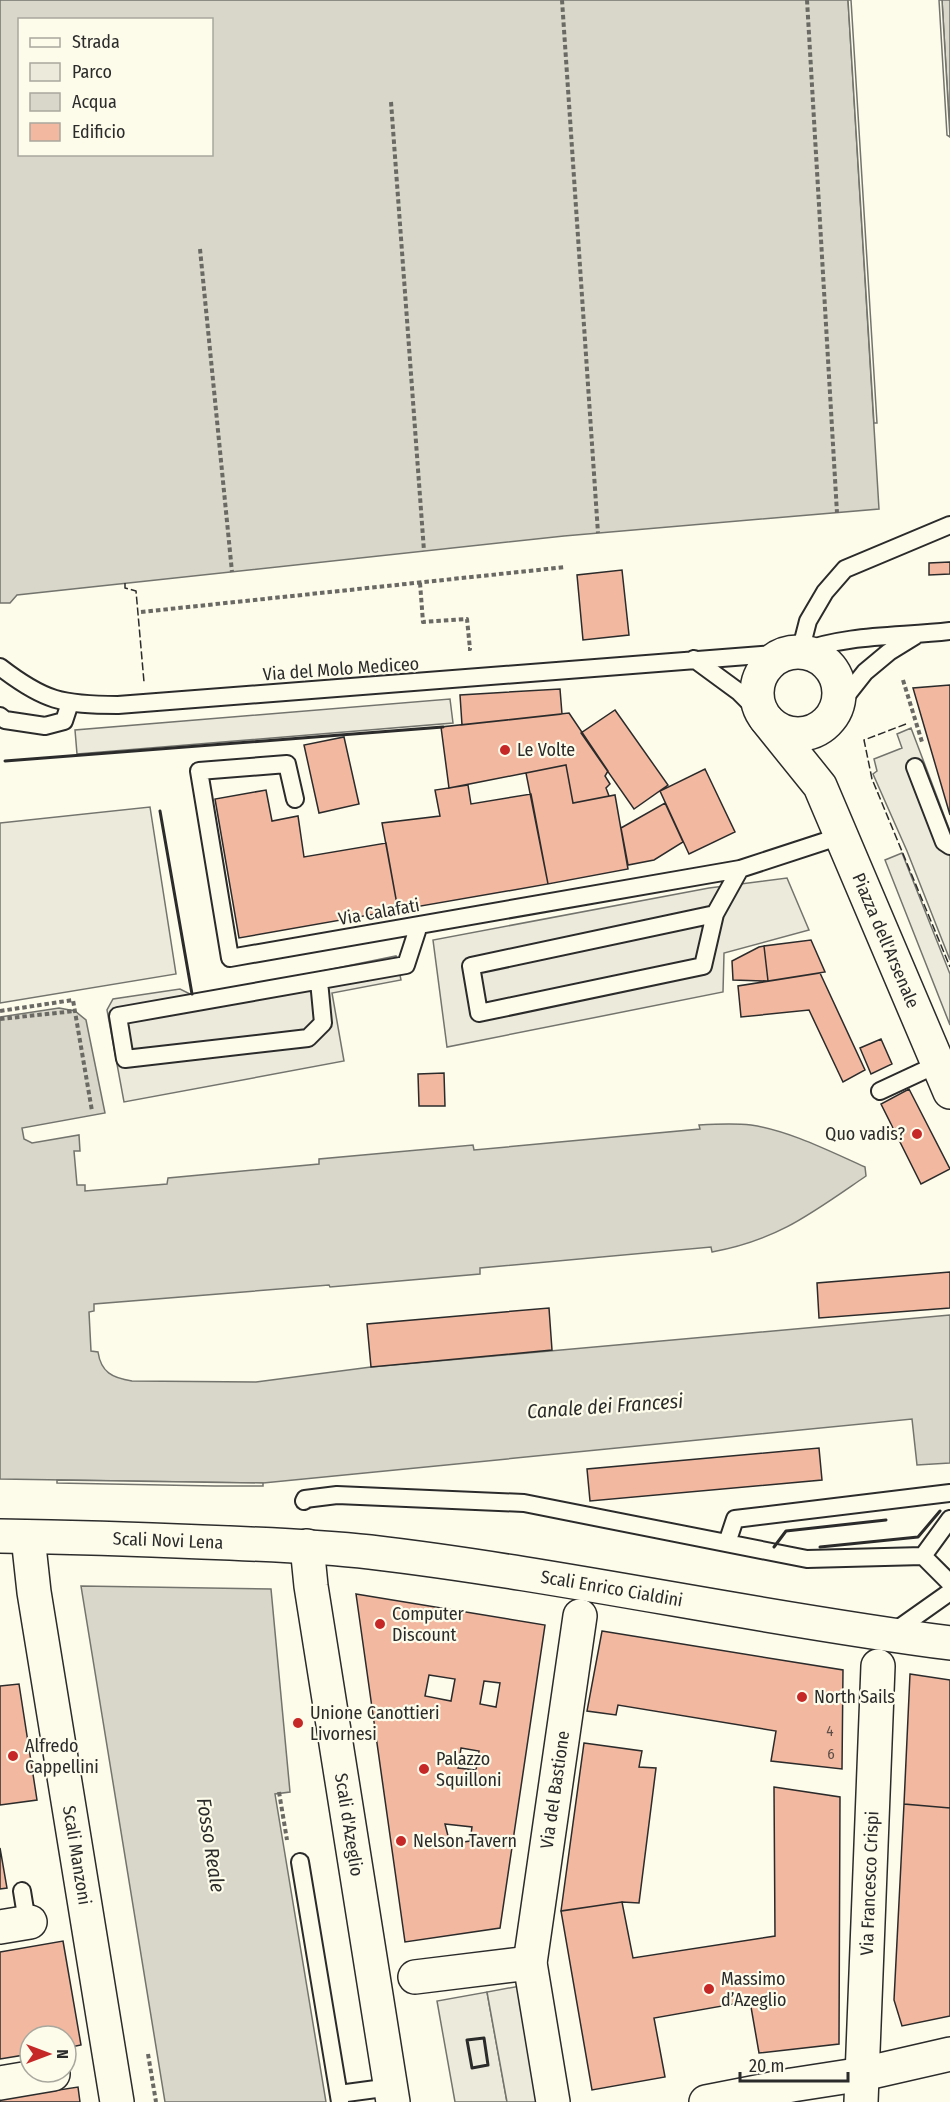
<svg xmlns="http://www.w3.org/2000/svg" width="950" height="2102" viewBox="0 0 950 2102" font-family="'Fira Sans Condensed',sans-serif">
	<rect width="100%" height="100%" fill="#fdfbea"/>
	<path fill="#ecebdb" stroke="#74746e" stroke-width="1.5" d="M150 807 176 974 0 1003V823Z
		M487 1992 507 2102H455L437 2001Z"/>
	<path fill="#eceadb" stroke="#74746e" stroke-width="1.5" d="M450 699 453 723 77 754 75 730Z
		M911 728 950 831V960L907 851 873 774 877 771 874 759 902 748 897 734Z
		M902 853 950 974V1025L885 860Z
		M787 878 809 930 724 953 723 992 447 1047 433 940 709 888Z
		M396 956 401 980 332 993 344 1061 124 1102 107 1010 113 999 180 989 196 997Z
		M520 1986 541 2102H507L487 1992Z"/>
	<path fill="#d8d7c9" stroke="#74746e" stroke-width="1.5" fill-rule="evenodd" d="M0 0H848L879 509 564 536 17 595 10 603H0ZM20 20H212V154H20Z
		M942 0H950V134Z
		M59 1008 75 1011 86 1020 105 1113 22 1128 24 1139 32 1143 79 1135 80 1151H74L77 1185H85V1191L167 1184 168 1178 319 1164V1159L473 1145 474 1150 700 1129 699 1125C716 1124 733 1123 751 1125 790 1131 829 1151 865 1167L866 1176C812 1213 778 1240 712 1252L711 1247 480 1268V1274L330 1287 329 1285 94 1304V1311L89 1312 91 1351 98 1352C101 1372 112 1378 132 1381L256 1382 371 1367 950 1315V1463L917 1465 912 1419 263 1483 0 1479V1017Z
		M81 1586 271 1589 290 1792 275 1794 326 2102H165Z"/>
	<path fill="#fdfbea" stroke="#74746e" stroke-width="1.5" d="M848 0H851L877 423H874Z
		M939 0H942L950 137 947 135Z
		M57 1480 263 1483V1486H215L57 1483Z"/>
	<path fill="#f2b8a0" stroke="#2b2b2b" stroke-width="1.5" fill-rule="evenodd" d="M950 562V574L929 575V563Z
		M622 570 629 635 583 640 577 575Z
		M950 685V815L913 688Z
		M560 689 562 714 462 725 460 695Z
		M615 710 668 785 634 809 581 733Z
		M569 713 608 771 605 776 610 784 606 788 609 796 573 803 566 765 449 788 441 727Z
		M344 737 359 804 319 813 304 745Z
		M566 765 573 803 615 795 628 869 548 884 526 773Z
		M705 769 735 832 689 854 660 791Z
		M468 785 471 804 531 794 548 884 398 910 382 823 440 816 435 790Z
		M266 790 272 821 298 816 304 857 386 843 398 910 239 938 215 799Z
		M665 803 683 842 654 860 628 865 621 828Z
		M811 940 825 972 768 981 764 946Z
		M764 946 768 981 733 980 732 961 759 947Z
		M820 973 865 1070 843 1082 809 1010 741 1017 738 986Z
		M881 1039 892 1064 871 1074 860 1048Z
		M444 1073 445 1106H419L418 1074Z
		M909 1089 950 1169 921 1184 881 1104Z
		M950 1272V1308L819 1318 817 1283Z
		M549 1308 552 1350 371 1367 367 1324Z
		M819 1448 822 1480 590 1501 587 1469Z
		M356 1594 545 1625 500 1928 405 1942ZM429 1675 455 1679 451 1701 425 1696ZM484 1681 500 1683 496 1707 480 1704ZM461 1748 479 1751 476 1770 458 1768ZM445 1824 472 1827 470 1841 450 1844Z
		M602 1631 843 1670 842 1769 771 1761 776 1731 618 1705 616 1715 587 1711Z
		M910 1674 950 1680V1808L904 1804Z
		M19 1684 37 1800 0 1805V1686Z
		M584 1743 642 1751 639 1767 656 1768 639 1903 622 1902 561 1911Z
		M774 1787 840 1797 839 2044 759 2053 750 2001 654 2018 665 2077 592 2090 561 1911 622 1902 633 1958 775 1936Z
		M904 1804 950 1808V2016L902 2026 894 2000Z
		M0 1848 7 1888 0 1889Z
		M63 1941 81 2045 66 2048V2036H30V2054L0 2059V1952Z
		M78 2087 80 2102H0V2099Z"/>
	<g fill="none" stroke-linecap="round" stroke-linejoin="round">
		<defs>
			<path id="lane" d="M800 652 808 621 825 592 845 569 950 525
				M800 652C848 634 900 637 950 631
				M694 659 739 692 766 719
				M0 667C44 701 62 705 118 705L787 653
				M835 710 865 672 889 652 915 636
				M0 716 5 720 45 726 64 721 70 703
				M915 767 944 842 950 846
				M295 799 287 764 199 771 230 958 740 869 841 836
				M715 914 703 966 479 1013 471 966 715 914 740 869
				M319 981 323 1023 308 1038 125 1059 118 1016 406 965 419 925
				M880 1091 938 1064
				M304 1501 305 1499 337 1495 524 1503 807 1559 923 1556 950 1583
				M727 1543 735 1519 950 1493
				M923 1556 950 1519
				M892 1633 950 1592
				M300 1862 340 2102
				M22 1891 27 1922
				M339 2094 391 2087"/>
			<g id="street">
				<circle cx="798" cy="693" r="41"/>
				<path id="s1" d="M766 719 820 786 950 1092"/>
				<path id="s2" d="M28 1537 34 1592 117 2102"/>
				<path id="s3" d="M307 1546 311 1586 393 2102"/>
				<path d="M0 1927 30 1922"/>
				<path d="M415 1977 530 1963"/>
				<path d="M0 2083 53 2074"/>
				<path id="s4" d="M553 2102 530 1963 580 1616"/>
				<path d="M706 2102 792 2085 863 2074 950 2054"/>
				<path id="s5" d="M861 2102 878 1666"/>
			</g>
			<g id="secondary">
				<path id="s6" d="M0 1536C67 1537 135 1539 202 1542 258 1544 314 1546 370 1552 564 1575 756 1618 950 1643"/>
			</g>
		</defs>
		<use href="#lane" stroke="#2b2b2b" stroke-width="20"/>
		<use href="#street" stroke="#2b2b2b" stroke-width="36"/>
		<use href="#secondary" stroke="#2b2b2b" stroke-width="36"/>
		<path stroke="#6a6964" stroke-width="4" stroke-dasharray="4.5 3" stroke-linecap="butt" d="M562 0 598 533
			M807 0 837 513
			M391 102 424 551
			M200 249 232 572
			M420 583 423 622 467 619 470 649H468
			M141 612 566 567
			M903 680 922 742
			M0 1011 73 1000 92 1111
			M0 1019 75 1011
			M279 1792 287 1840
			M148 2054 156 2102"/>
		<use href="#lane" stroke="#fdfbea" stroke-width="16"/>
		<use href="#street" stroke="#fdfbea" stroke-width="33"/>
		<use href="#secondary" stroke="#fdfbea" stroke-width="33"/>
		<path stroke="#2b2b2b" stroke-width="1.5" stroke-dasharray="8 3" stroke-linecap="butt" d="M125 583V588L136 591 144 682
			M906 724 864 740 872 779 950 967"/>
		<path stroke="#2b2b2b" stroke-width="3" d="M5 761 443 727
			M160 811 192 994
			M774 1547 786 1531 886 1520
			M820 1547 918 1537 940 1511
			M484 2038 488 2065 472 2068 467 2040Z"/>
	</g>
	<g fill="#c62828" stroke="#fdfbea" stroke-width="2">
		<circle cx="505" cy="750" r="6"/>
		<circle cx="917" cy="1134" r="6"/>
		<circle cx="380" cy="1624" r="6"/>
		<circle cx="802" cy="1697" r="6"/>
		<circle cx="298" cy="1723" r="6"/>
		<circle cx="13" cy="1756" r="6"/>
		<circle cx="424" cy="1769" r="6"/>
		<circle cx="401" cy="1841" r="6"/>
		<circle cx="709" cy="1989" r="6"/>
	</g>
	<g text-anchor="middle" stroke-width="4.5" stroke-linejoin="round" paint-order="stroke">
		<g font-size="15" fill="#5d4e48">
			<text x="830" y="1736">4</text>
			<text x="831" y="1759">6</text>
		</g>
		<g font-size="18" fill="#2b2b2b" stroke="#fdfbea">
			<text transform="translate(341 669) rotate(-4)" y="6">Via del Molo Mediceo</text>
			<text transform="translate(379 912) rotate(-10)" y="6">Via Calafati</text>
			<text dy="6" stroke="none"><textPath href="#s1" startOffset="254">Piazza dell'Arsenale</textPath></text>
			<text dy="6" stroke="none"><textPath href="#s6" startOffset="168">Scali Novi Lena</textPath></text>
			<text dy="6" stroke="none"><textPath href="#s6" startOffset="615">Scali Enrico Cialdini</textPath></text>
			<text dy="6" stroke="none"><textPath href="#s4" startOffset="316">Via del Bastione</textPath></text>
			<text dy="6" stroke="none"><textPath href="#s3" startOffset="282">Scali d'Azeglio</textPath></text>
			<text dy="6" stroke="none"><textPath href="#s2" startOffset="322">Scali Manzoni</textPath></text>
			<text dy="6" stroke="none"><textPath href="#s5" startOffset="219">Via Francesco Crispi</textPath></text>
		</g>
		<g font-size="18" fill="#2b2b2b" stroke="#fdfbea" text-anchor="start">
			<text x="517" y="756">Le Volte</text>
			<text x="905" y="1140" text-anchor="end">Quo vadis?</text>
			<text x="392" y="1620">Computer<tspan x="392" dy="21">Discount</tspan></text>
			<text x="814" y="1703">North Sails</text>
			<text x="310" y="1719">Unione Canottieri<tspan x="310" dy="21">Livornesi</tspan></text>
			<text x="25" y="1752">Alfredo<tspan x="25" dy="21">Cappellini</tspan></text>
			<text x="436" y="1765">Palazzo<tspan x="436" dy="21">Squilloni</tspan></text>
			<text x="413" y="1847">Nelson Tavern</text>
			<text x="721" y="1985">Massimo<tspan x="721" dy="21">d’Azeglio</tspan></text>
		</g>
		<g font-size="20" font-style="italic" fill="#2b2b2b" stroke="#fdfbea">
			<text transform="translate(605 1406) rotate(-4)" y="7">Canale dei Francesi</text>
			<text transform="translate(211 1845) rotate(81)" y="7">Fosso Reale</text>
		</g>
	</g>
	<rect x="18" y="18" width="195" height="138" fill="#fdfbea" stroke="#a9a89e" stroke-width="1.5"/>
	<rect x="30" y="38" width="30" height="9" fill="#fdfbea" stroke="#a9a89e" stroke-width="1.5"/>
	<text x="72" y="48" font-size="18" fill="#2b2b2b">Strada</text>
	<rect x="30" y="63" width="30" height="18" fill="#ecebdb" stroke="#a9a89e" stroke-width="1.5"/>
	<text x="72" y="78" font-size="18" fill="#2b2b2b">Parco</text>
	<rect x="30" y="93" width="30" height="18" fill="#d8d7c9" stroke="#a9a89e" stroke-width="1.5"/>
	<text x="72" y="108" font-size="18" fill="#2b2b2b">Acqua</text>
	<rect x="30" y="123" width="30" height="18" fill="#f2b8a0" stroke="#a9a89e" stroke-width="1.5"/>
	<text x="72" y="138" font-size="18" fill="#2b2b2b">Edificio</text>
	<g transform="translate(48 2054) rotate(90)"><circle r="28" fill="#fdfbea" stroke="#a9a89e" stroke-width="1.5"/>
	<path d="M0-4.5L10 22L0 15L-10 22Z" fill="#c62828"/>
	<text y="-9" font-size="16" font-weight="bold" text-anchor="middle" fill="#2b2b2b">N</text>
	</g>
	<path d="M740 2072v9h108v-9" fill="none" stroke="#2b2b2b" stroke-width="3"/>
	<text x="749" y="2072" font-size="18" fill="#2b2b2b" stroke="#fdfbea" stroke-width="4.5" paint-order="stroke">20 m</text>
</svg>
